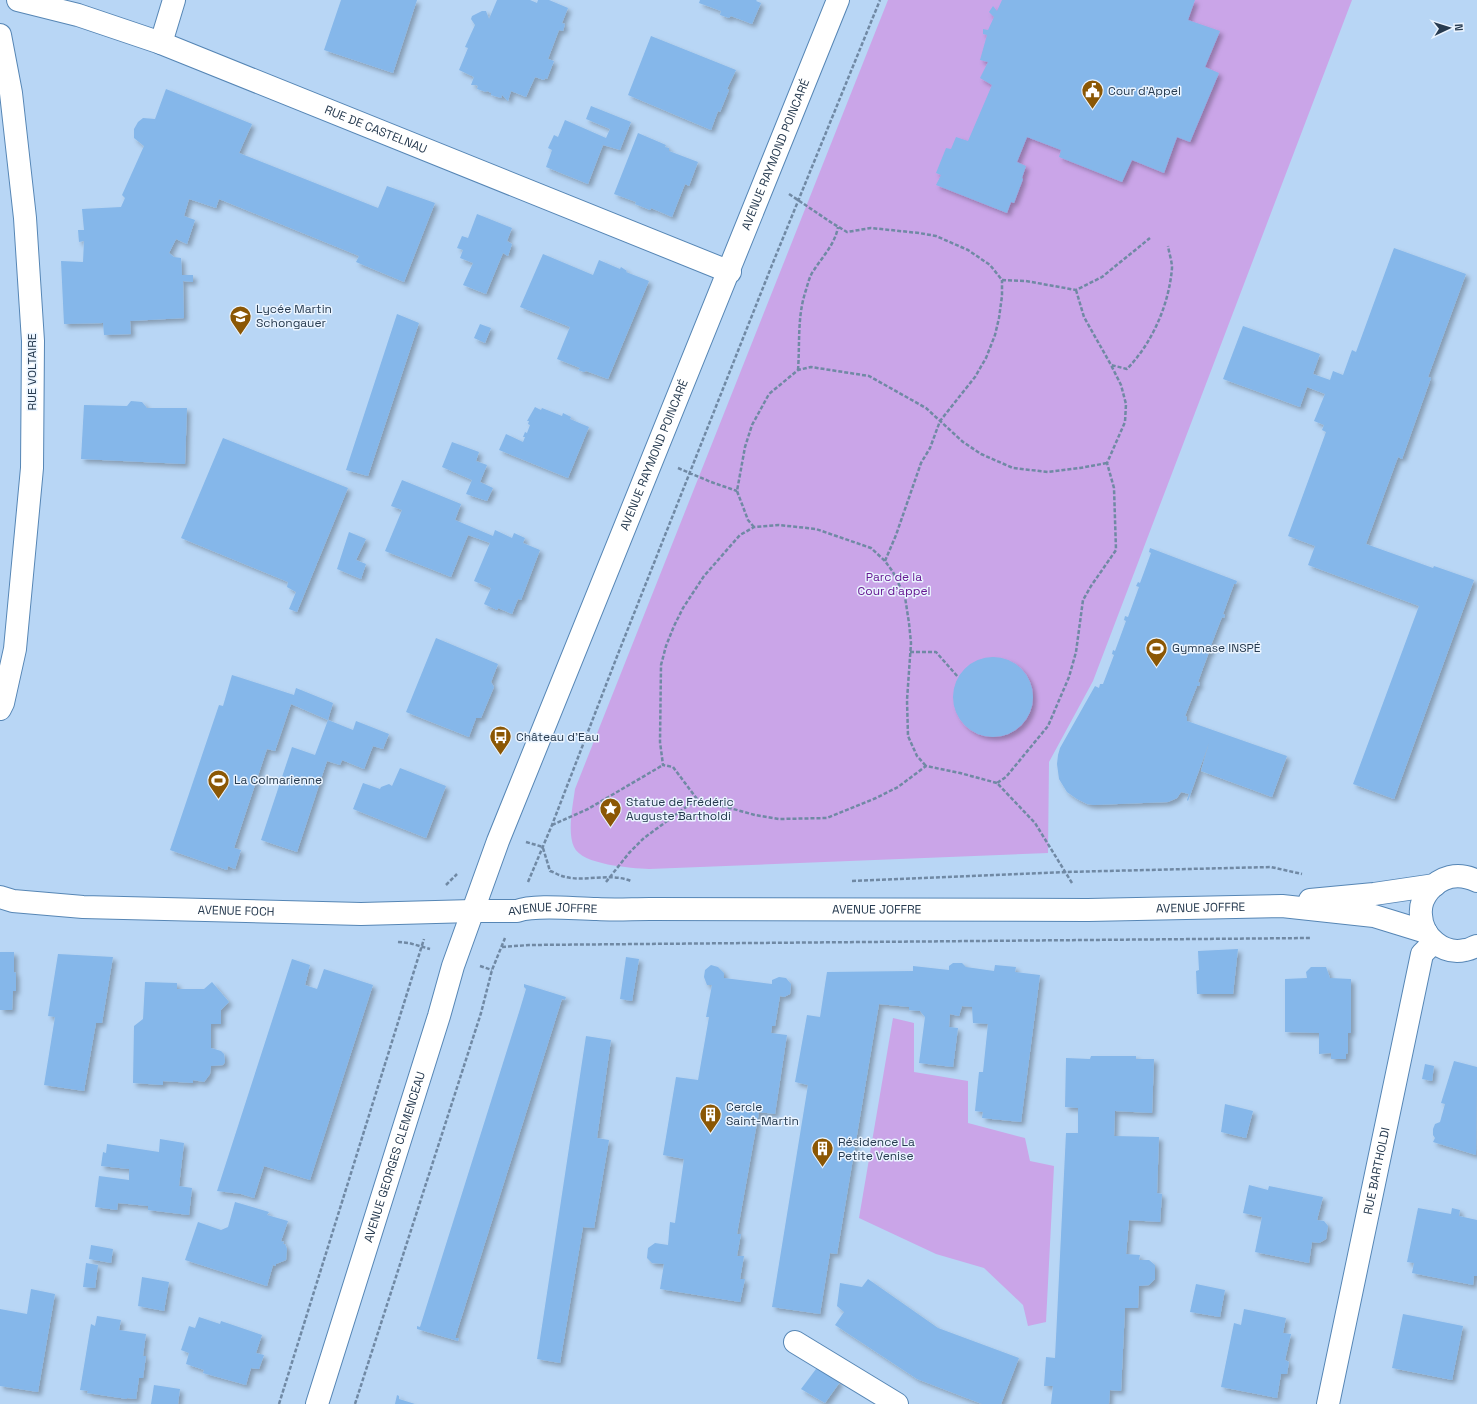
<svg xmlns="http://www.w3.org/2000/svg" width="1477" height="1404" viewBox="0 0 1477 1404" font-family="'Space Grotesk',sans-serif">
	<defs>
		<filter id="shadow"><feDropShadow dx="3.5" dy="3.5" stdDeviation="2" flood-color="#0004"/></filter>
	</defs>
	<rect width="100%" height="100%" fill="#b8d6f5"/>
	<path fill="#caa5e8" d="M888 0H1352L1093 681 1049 762 1048 853 649 869C631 868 582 865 574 847 567 832 573 805 575 789Z
		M893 1018 914 1023V1072L968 1081V1123L1025 1138 1030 1161 1054 1166 1046 1322 1028 1326 1023 1305 984 1268 936 1254 859 1218Z"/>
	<path fill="#85b7ea" filter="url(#shadow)" d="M341 0H417L393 73 324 50Z
		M497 0H530L537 3 538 0H549L568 8 562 23 565 24 563 31 559 30 548 59 554 61 547 79 545 78 544 80 535 77 526 97 511 91 508 101 502 95 501 98 491 95V93L487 91 486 92 477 89 478 86 476 85H471L474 77 459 70 468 48 465 47 475 25 471 19 472 16 482 11H486L489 19Z
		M700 0H757L756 1 761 3 752 24 731 16 729 18 720 15 721 11 699 3Z
		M1002 0H1195L1188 20 1220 31 1205 67 1219 73 1190 142 1177 137 1164 173 1132 160 1122 182 1059 157 1061 150 1027 137 1017 162 1026 166 1022 178 1023 179 1014 203 1011 202 1007 213 936 185 941 175 936 173 946 148 951 149 956 137 968 141 992 85 980 78 988 62 980 60 987 35 983 34V29L988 30 994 17 989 12 993 6 997 11Z
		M651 36 736 70 727 89 729 90 720 112 718 111 711 130 628 95Z
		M166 89 252 124 239 153 378 208 387 186 435 203 404 282 356 262 359 256 219 199 216 208 189 199 184 216 195 220 187 244 176 239 169 253 174 257 181 258 182 275H193V282L183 281 184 318 130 321 131 334 104 335 103 323 64 324 61 261 83 262 84 241 79 242 78 230H84L82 209 121 207 125 198 122 195 144 146 134 138V129L138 122 143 118 155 119Z
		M591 106 631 122 620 150 603 145 588 184 546 167 552 150 548 148 554 135 558 137 565 120 606 138 610 129 586 119Z
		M638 133 666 145 665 147 669 148V151L698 162 689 186 685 184 672 217 651 208 650 210 635 204 636 202 614 194Z
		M477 214 512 228 507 241 512 244 508 256 503 253 486 294 463 285 473 263 460 258 463 250 457 248 462 236 468 238Z
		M1394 248 1466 274 1428 377 1431 378 1402 459 1398 457 1366 544 1433 568 1434 566 1474 580 1394 799 1353 784 1419 606 1308 565 1315 546 1288 536 1326 432 1322 430 1324 425 1314 421 1325 394 1307 387 1300 407 1223 379 1243 326 1320 354 1313 374 1330 380 1333 371 1343 375 1352 350 1356 352Z
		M543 254 593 275 599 260 620 269 621 267 627 271 626 272 649 281 608 379 586 371 584 372 578 370 580 368 557 359 570 327 520 307Z
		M397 314 419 323 368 476 346 470Z
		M480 324 491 328 485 343 474 338Z
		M131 401 142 402 147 408H187L185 464 81 459 84 405 127 406Z
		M535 407 541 410 542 408 562 416 563 413 571 417 570 419 589 427 568 478 499 450 506 434 523 442 525 437H523L525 432 527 433 530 425 528 424 529 421H527Z
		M223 438 348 488 297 612 289 609 296 592 287 587 288 582 181 538Z
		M452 442 479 452 476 461 487 465 480 482 493 488 487 501 466 494 472 480 442 467Z
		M402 480 461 504 455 520 493 536 495 530 512 538 514 533 525 538 523 543 540 550 521 600 518 599 512 614 498 608 497 610 484 604 491 588 474 581 490 543 468 535 451 577 385 551 402 510 391 506Z
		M349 532 366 539 356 560 366 564 361 579 337 569Z
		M1150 548 1237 581 1236 584H1234L1223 614 1225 615 1224 618 1222 617 1210 648 1212 649 1211 652H1209L1198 682 1200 683 1199 686H1197L1185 716 1187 717V721L1287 756 1272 797 1201 771 1209 743 1188 801 1187 800 1189 794 1181 792 1177 798 1168 802 1093 805 1087 804 1077 799 1067 792 1059 779 1057 764 1058 755 1060 748 1095 686 1099 688 1100 684H1103L1114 655 1112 654 1113 650 1115 651 1126 621 1124 620 1125 616 1128 617 1139 587 1136 586 1138 582 1140 583 1151 553 1149 552Z
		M436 638 498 664 491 682 494 687 481 718H476L469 737 406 712Z
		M953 697a40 40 0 1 1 80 0a40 40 0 1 1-80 0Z
		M232 675 294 695 296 688 333 703 328 720 291 704 275 751 267 749 234 848 241 850 235 869 228 866 227 870 170 850 219 705 223 706Z
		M328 720 353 730 356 721 389 734 383 749 373 746 364 769 342 760 340 765 327 761 297 852 261 840 292 747 315 755Z
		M400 768 446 786 426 838 353 809 363 783 380 789 381 787 389 784 392 786Z
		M1238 949 1233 994H1197L1196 971 1199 970 1198 951Z
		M0 952H14V972L16 973V991H13L12 1010H0Z
		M58 954 113 957 102 1023H96L84 1091 44 1085 55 1017 48 1016Z
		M626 957 639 959 632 1001 620 999Z
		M292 959 310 965 305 985 317 989 324 969 373 985 310 1180 264 1166 254 1198 241 1194 217 1191Z
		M953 963H962L966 967 994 971 995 965 1016 967 1015 972 1040 975 1021 1122 982 1118 983 1112 975 1111 979 1072H983L988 1024 973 1023 972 1007 962 1006 959 1016 950 1014 949 1027 958 1028 953 1067 919 1063 925 1017 920 1011 909 1010V1007L879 1004 837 1254 830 1253 820 1314 772 1307 808 1085 795 1082 807 1015 820 1017 827 972 913 971V966L949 970V966Z
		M711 965 718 967 724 973V978L772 984V980L779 977 786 978 791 984 790 994 784 997 780 996 775 1026H772L771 1033 787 1035 775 1114 759 1112 737 1234H741L737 1256H744L740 1279H745L740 1302 660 1289 664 1264 652 1263 647 1258 648 1248 655 1243 668 1245 670 1222 675 1223 684 1159 663 1155 676 1077 698 1080 709 1017H706L712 985H707L704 977 705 970Z
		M1311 967H1326L1330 978 1351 979V1033H1348V1053L1346 1054V1059H1331V1053L1319 1054V1033L1285 1032V979L1307 978 1306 972Z
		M145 982 177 983V989H204L212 982 229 1002 221 1010V1024H211V1048L221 1051 224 1054 225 1062 223 1065 211 1066 210 1074 204 1082 193 1080V1083L163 1081V1085L133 1083 134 1026 143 1019Z
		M524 984 566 997 565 1000 562 999 455 1338H459L458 1341 417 1329V1326L420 1327 520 1009 526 989 524 987Z
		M586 1036 611 1040 597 1138 609 1140 594 1228 583 1227 560 1363 537 1359Z
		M1091 1056H1136V1059H1154L1152 1113 1115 1111 1114 1136 1159 1137 1157 1193 1162 1194 1160 1222 1129 1220 1126 1254 1140 1255 1139 1260H1149L1155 1265V1279L1149 1285 1139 1286 1138 1308H1125L1121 1391 1110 1390 1109 1404H1051L1053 1386H1044L1046 1357 1055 1358 1066 1133H1078V1108L1065 1107 1066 1058 1090 1059Z
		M1454 1061 1477 1067 1476 1155 1433 1142 1435 1138 1433 1135V1129L1435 1124 1440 1122 1445 1104 1441 1103Z
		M1425 1064 1434 1066 1432 1081 1422 1079Z
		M1225 1104 1253 1111 1246 1138 1221 1132Z
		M160 1139 184 1143 179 1186 192 1188 189 1215 148 1210V1206L118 1203 117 1210 95 1207 99 1176 129 1180V1169L101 1166 103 1152 106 1153 107 1144 159 1152Z
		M1249 1185 1268 1190 1269 1186 1323 1197 1317 1220 1324 1221 1328 1226 1326 1239 1319 1243 1312 1242 1309 1263 1255 1252 1262 1217 1243 1213Z
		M235 1202 269 1212 267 1215 288 1221 281 1241 284 1242 283 1244H285L287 1249 286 1260 276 1264V1266L273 1265 267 1286 185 1260 198 1222 221 1230 228 1227Z
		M1418 1208 1451 1214 1452 1208 1460 1210 1459 1216 1477 1220V1276H1474L1473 1285 1412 1273 1414 1263 1407 1262Z
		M91 1245 113 1249 111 1263 89 1259Z
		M86 1263 98 1265 95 1288 83 1287Z
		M142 1277 169 1282 164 1311 138 1306Z
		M868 1279 938 1328 1019 1358 1001 1404H982L917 1379 835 1325 844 1312 837 1306 840 1283 862 1287Z
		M1196 1284 1225 1290 1220 1317 1190 1312Z
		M31 1289 55 1294 38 1392 0 1386V1309L27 1314Z
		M1244 1309 1286 1318 1283 1333 1291 1334 1285 1360 1289 1362 1287 1374H1281L1277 1398 1221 1387 1234 1323 1241 1325Z
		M1403 1314 1463 1326 1452 1380 1392 1368Z
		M97 1316 121 1320 119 1330 146 1334 143 1356H146L143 1378H139L136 1399 127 1398V1399L87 1393 88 1391 80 1390 91 1324 95 1326Z
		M199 1317 220 1324 221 1321 262 1335 256 1353 264 1355 259 1369 251 1368 246 1385 203 1373 204 1370 186 1364 189 1353 181 1350 189 1326 195 1328Z
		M819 1365 840 1382 825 1403 801 1389Z
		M154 1385 180 1389 178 1404H151Z
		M397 1395 399 1396V1399L415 1404H395Z"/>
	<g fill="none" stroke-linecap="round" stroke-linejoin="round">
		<defs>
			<g id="minor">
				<path id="s1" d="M18 0 78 15 161 43 730 272"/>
				<path d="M0 35 11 93 25 218 33 341 32 468 15 649 3 703 0 709"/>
				<path d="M161 43 174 0"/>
				<path d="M795 1342 897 1404"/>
				<path id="s2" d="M1328 1404 1422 954 1434 942"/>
			</g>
			<g id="tertiary">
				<path d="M1477 881C1469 877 1459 875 1450 877 1434 881 1419 897 1421 915 1422 937 1443 955 1465 950 1469 950 1473 947 1477 946"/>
				<path id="s3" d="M0 897 13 901 83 907 361 914 473 911H517C535 904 576 909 597 909 614 910 632 909 650 909L1088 910 1282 906 1374 916 1426 932"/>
				<path d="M1310 900 1374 894 1435 885"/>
				<path id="s4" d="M317 1404 439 1016 453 966 498 841 838 0"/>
			</g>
		</defs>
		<use href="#minor" stroke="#5686b5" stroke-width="24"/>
		<use href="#tertiary" stroke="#5686b5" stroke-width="24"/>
		<path stroke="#7089a4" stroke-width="2.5" stroke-dasharray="4 2" stroke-linecap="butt" d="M789 194 832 223 847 232 871 228 919 233 936 236 968 250 990 265 1002 280 1026 281 1076 290 1102 277 1150 238
			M1076 290 1084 317 1111 365 1127 369C1153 342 1169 304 1172 268 1172 261 1169 253 1168 246
			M798 370C800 343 797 316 806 290 808 283 810 275 814 270 823 256 835 244 838 227
			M678 468 711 482 737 491
			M754 527 748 520 737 491 745 447 752 425 769 394 798 370 811 367 869 376 926 408 963 442 981 454 1013 468 1048 472 1080 468 1107 463
			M885 561 896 535 921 463 930 448 940 421 975 377 986 358 995 335 999 318 1002 296V280
			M910 652H936L958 677
			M697 799 673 767 663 765 660 742 661 665 666 646 674 626 683 608 704 576 740 535 754 527 779 525 816 529 871 548 885 561 893 572 905 597 909 623 911 643 907 700 908 736 917 756 926 766
			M552 825 588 809 663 765
			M526 842 543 847
			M543 848 550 871C554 872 558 875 562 876 584 883 609 872 631 881
			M852 881 1065 872 1271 867 1302 874
			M528 882 552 825 616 659 772 265 880 0
			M606 882 629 853 644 838 697 799 755 815 779 819 827 818 876 798 898 787 926 766 960 773 997 783
			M1072 883 1035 823 997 783 1006 777 1048 726 1069 677 1076 652 1083 600 1091 586 1116 550 1114 488 1107 463 1125 422 1126 404 1121 385 1111 365
			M446 885 457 874
			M398 942 409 943 430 949
			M502 947 529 945 1311 938
			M480 966 492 970
			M279 1404 424 939
			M355 1404 481 1013 492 970 505 938"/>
		<use href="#minor" stroke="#fff" stroke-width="22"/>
		<use href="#tertiary" stroke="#fff" stroke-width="22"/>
	</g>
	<defs>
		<symbol id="civic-pin" viewBox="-11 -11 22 30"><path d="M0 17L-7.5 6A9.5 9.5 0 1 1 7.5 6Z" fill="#8b5704" stroke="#eaf4ff"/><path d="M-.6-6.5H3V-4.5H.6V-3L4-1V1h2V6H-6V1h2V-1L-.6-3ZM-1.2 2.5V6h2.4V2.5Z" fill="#fff"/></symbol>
		<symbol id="school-pin" viewBox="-11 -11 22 30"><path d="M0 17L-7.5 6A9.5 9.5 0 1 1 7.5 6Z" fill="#8b5704" stroke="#eaf4ff"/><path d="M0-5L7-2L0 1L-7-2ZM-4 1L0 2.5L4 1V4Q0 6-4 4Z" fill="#fff"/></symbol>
		<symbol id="stadium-pin" viewBox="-11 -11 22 30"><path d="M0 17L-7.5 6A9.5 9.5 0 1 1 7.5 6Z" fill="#8b5704" stroke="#eaf4ff"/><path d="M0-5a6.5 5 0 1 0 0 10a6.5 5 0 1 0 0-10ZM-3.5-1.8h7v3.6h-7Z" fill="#fff"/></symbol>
		<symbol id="bus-pin" viewBox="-11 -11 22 30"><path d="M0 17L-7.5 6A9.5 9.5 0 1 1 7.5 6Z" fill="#8b5704" stroke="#eaf4ff"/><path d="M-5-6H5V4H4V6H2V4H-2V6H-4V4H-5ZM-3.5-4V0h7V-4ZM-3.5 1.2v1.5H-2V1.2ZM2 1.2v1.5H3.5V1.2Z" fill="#fff"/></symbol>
		<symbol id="sight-pin" viewBox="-11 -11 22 30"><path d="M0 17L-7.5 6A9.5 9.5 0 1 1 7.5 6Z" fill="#8b5704" stroke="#eaf4ff"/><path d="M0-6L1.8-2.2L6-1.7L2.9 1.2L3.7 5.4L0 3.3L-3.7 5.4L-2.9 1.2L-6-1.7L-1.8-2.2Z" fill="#fff"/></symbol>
		<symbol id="building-pin" viewBox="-11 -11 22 30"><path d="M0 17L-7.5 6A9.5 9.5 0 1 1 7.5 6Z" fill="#8b5704" stroke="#eaf4ff"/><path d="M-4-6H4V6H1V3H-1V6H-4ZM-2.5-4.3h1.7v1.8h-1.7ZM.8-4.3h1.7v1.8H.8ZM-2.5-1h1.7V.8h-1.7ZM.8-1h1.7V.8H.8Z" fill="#fff"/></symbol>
	</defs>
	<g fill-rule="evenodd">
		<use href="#civic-pin" x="1080" y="78" width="25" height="34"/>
		<use href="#school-pin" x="228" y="304" width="25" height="34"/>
		<use href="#stadium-pin" x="1144" y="636" width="25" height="34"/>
		<use href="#bus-pin" x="488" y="724" width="25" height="34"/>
		<use href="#stadium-pin" x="206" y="768" width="25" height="34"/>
		<use href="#sight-pin" x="598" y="796" width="25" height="34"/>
		<use href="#building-pin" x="698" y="1102" width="25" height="34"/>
		<use href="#building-pin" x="810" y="1136" width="25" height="34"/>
	</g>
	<g text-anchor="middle" stroke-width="3" stroke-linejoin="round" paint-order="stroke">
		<g font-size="12" fill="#273b50" stroke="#eaf4ff" text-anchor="start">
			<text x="1108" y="95">Cour d'Appel</text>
			<text x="256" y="313">Lycée Martin<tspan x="256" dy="14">Schongauer</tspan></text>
			<text x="1172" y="652">Gymnase INSPÉ</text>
			<text x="516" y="741">Château d'Eau</text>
			<text x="234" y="784">La Colmarienne</text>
			<text x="626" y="806">Statue de Frédéric<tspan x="626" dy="14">Auguste Bartholdi</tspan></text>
			<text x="726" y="1111">Cercle<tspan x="726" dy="14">Saint-Martin</tspan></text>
			<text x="838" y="1146">Résidence La<tspan x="838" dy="14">Petite Venise</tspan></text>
		</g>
		<g font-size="12" fill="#273b50" stroke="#eaf4ff">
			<text dy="4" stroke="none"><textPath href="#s1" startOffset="381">RUE DE CASTELNAU</textPath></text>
			<text dy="4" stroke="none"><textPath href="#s4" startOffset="1332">AVENUE RAYMOND POINCARÉ</textPath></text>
			<text transform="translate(32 372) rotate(-90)" y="4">RUE VOLTAIRE</text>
			<text dy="4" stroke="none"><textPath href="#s4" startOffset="1008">AVENUE RAYMOND POINCARÉ</textPath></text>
			<text dy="4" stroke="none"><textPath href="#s3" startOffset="1202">AVENUE JOFFRE</textPath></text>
			<text dy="4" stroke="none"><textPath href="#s3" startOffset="554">AVENUE JOFFRE</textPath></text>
			<text dy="4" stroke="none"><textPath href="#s3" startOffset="878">AVENUE JOFFRE</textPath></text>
			<text dy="4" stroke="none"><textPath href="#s3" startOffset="237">AVENUE FOCH</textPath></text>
			<text dy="4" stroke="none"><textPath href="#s4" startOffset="259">AVENUE GEORGES CLEMENCEAU</textPath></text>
			<text dy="4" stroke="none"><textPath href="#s2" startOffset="238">RUE BARTHOLDI</textPath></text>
		</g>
		<g font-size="12" fill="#661792" stroke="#eaf4ff">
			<text x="894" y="581">Parc de la<tspan x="894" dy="14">Cour d'appel</tspan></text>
		</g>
	</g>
	<g transform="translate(1449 28) rotate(86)" stroke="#eaf4ff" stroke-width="3" paint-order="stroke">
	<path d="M0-3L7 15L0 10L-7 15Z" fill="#273b50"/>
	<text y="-6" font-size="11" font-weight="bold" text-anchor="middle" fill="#273b50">N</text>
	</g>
</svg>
